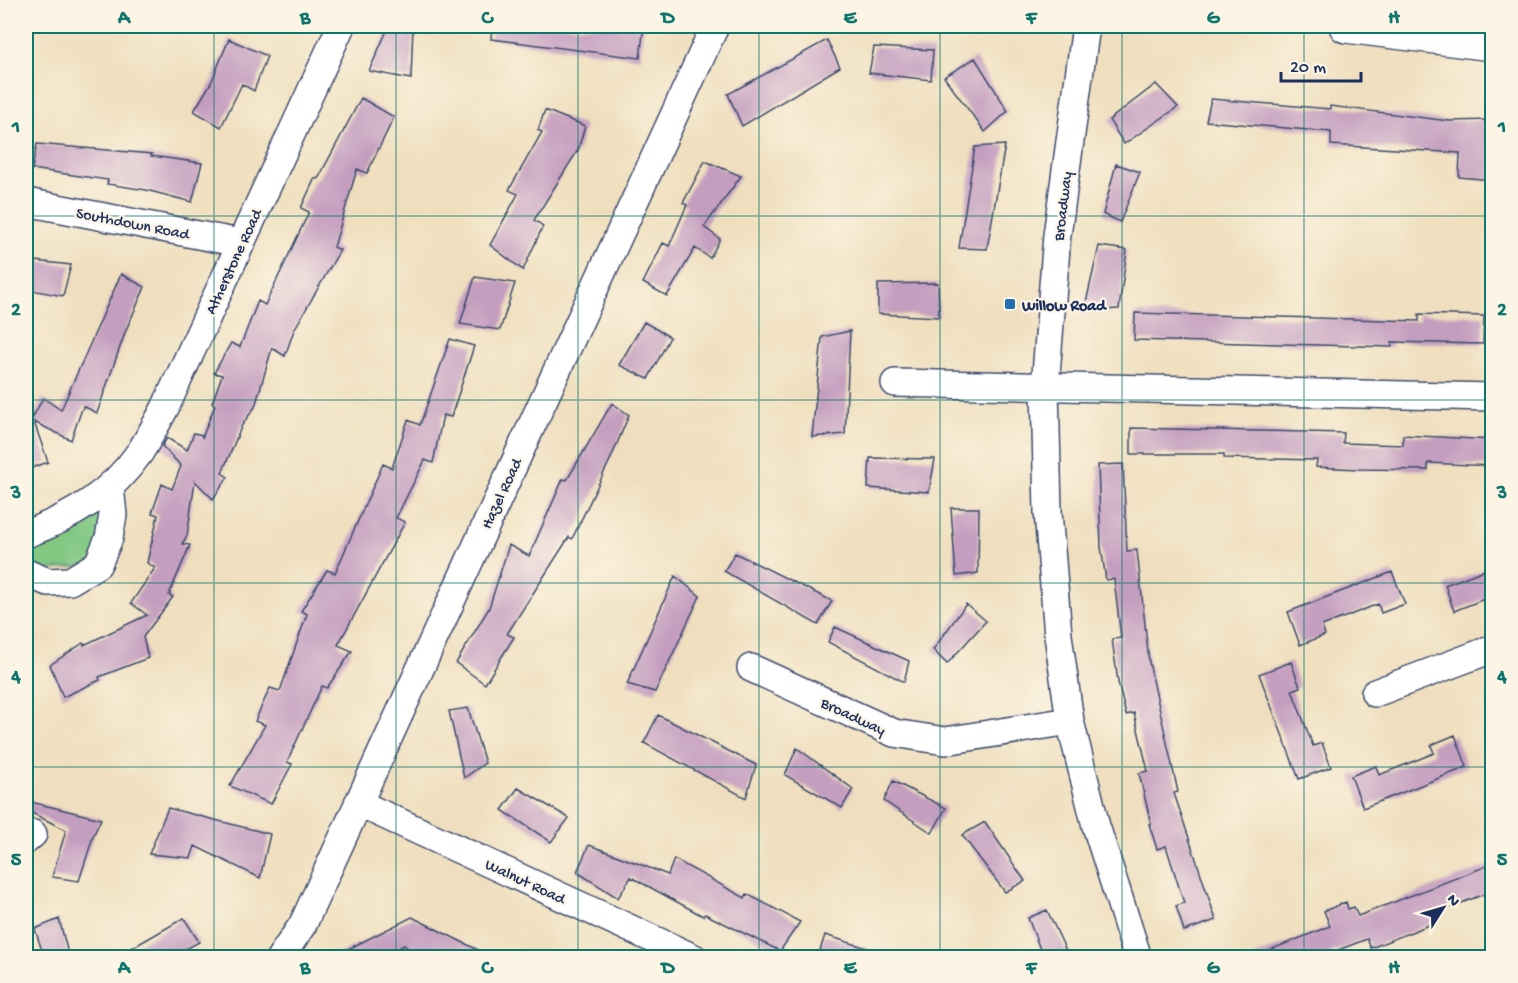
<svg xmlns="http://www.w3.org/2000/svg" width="1518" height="983" viewBox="0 0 1518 983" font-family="'Gochi Hand',sans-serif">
	<rect width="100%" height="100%" fill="#fcf5e5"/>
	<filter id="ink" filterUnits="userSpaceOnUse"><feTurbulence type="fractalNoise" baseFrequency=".0167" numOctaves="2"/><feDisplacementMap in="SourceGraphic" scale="12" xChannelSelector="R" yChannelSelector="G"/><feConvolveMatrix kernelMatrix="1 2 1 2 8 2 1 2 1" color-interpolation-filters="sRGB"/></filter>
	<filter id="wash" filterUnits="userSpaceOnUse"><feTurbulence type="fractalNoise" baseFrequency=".008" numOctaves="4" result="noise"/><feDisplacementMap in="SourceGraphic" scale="24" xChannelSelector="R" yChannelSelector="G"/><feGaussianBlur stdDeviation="1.35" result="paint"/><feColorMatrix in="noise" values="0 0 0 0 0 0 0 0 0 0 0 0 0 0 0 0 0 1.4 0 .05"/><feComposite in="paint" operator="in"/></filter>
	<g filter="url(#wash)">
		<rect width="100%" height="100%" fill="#efdfbe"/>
		<path fill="#82c883" stroke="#4e7c70" stroke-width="1.5" d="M110 487 98 564 26 573V534Z"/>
		<g id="blocks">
			<path fill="#c49ebf" d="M389 26H413L411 79 369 71Z
				M492 26H644L640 58 491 39Z
				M229 39 267 56 254 91 242 84 221 127 194 111 211 83Z
				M827 40 840 67 742 126 728 94Z
				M874 47 933 50 931 80 869 73Z
				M975 58 1008 111 985 132 944 77Z
				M1156 84 1178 107 1124 144 1109 120Z
				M361 98 394 117 367 173 357 169 334 247 340 250 294 330 285 356 272 348 255 407 242 425 222 473 228 477 213 499 195 481 187 536 182 544 190 545 169 595 173 597 143 637 148 658 99 677 100 680 63 697 50 665 83 643 84 645 147 615 131 603 155 568 147 563 158 515 152 513 162 484 172 489 181 466 162 446 167 438 187 450 194 433 202 435V438L215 405 212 403 222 375 214 373 231 343 240 347 258 301 265 305 309 212 301 208 315 178 318 179Z
				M1211 99 1330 109V106L1449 121 1492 120V180L1459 177 1460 153 1331 145V132L1206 121Z
				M545 110 585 126 578 150 534 220 543 226 523 270 490 245 518 194 509 190 542 132 538 130Z
				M37 144 152 154 151 156 202 163 192 202 146 190 107 184 108 180 32 169Z
				M1005 145 987 249 959 248 975 147Z
				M705 161 741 176 704 227 720 239 710 258 695 248 667 296 643 283 663 243 669 246 687 205 683 203Z
				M1116 164 1140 172 1120 222 1103 214Z
				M1099 246 1127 250 1119 309 1084 311Z
				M26 260 71 265 63 296 26 289Z
				M121 274 145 287 126 330 97 413 83 406 71 440 34 422 48 462 26 470V406L29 405 33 417 43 398 61 410Z
				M475 277 515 283 500 330 460 324Z
				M938 283 939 317 878 314V284Z
				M1135 313 1419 321V314L1484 316 1483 344 1392 342V347L1134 340Z
				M644 322 670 337 648 379 619 365Z
				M850 331 845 434 812 437 822 337Z
				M450 339 474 346 451 417 443 415 433 463 425 460 396 518 405 522 338 645 352 651 327 688 322 686 287 762 292 764 271 804 230 786 265 725 255 721 270 688 280 691 307 614 301 611 327 570 335 573 383 464 392 468 408 420 420 425Z
				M612 403 629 415 611 458 572 539 569 537 507 634 514 637 485 684 456 663 489 608 509 545 529 556 563 479 567 480Z
				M1131 428 1344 433 1343 443 1403 445V435L1492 440V466L1428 463V470L1359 469 1316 467 1317 460 1224 458V454H1131Z
				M870 458 935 459 929 492 868 488Z
				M1123 464 1127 551 1137 550 1149 662 1178 792 1174 793 1216 920 1184 931 1176 906 1184 903 1166 846 1157 849 1149 824H1151L1139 773 1148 771 1134 713 1126 715 1118 682 1112 639 1121 638 1114 579 1106 580 1101 547 1098 465Z
				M951 508H979L978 573 956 576Z
				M735 553 832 601 818 625 724 571Z
				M1492 567V596L1454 611 1445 585Z
				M1392 572 1405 604 1381 613 1378 604 1322 626 1325 635 1300 645 1288 612Z
				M675 576 700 596 655 692 627 684Z
				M966 604 986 621 947 664 933 650Z
				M835 627 909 661 904 682 828 642Z
				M1291 662 1300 687 1292 690 1313 746 1322 743 1331 767 1299 779 1259 674Z
				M468 708 485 763 464 778 449 711Z
				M658 715 756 765 746 798 644 743Z
				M1455 735 1467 767 1363 808 1351 776 1376 766 1379 775 1407 764 1434 753 1431 745Z
				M797 748 853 789 842 808 785 775Z
				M893 781 946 808 932 833 884 801Z
				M518 788 569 818 551 842 502 810Z
				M27 801 101 819 94 834 79 881 52 877 66 830 26 810Z
				M168 808 270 834 260 878 195 846 191 858 149 854Z
				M985 822 1025 881 1005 892 962 835Z
				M589 845 668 875 674 859 745 898 747 894 800 922 780 951 705 914 703 916 631 877 618 898 577 872Z
				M1492 864V891L1431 915 1434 923 1371 948 1367 939 1320 957H1255V956L1330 926 1324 911 1346 902 1348 909 1354 907 1358 916Z
				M1047 910 1069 957H1043L1028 918Z
				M412 917 492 957H418L404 945 382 957H332Z
				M184 918 199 942 171 957H116Z
				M59 919 69 957H44L35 929Z
				M825 935 880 952V957H818Z"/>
		</g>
	</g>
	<g filter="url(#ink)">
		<use href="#blocks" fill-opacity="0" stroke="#3b496c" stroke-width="1.5"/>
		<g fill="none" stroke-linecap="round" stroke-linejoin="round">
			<defs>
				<path id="minor" d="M1086 26 1057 235 1045 387 1048 512 1058 635 1070 721 1096 826 1138 958
					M26 202 240 243
					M895 383 1492 397
					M26 534C72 517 111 494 140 452 149 438 157 423 165 408L341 26
					M26 573 48 582 70 581 98 564 109 538 113 515 110 487
					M751 668 894 733 945 741 1070 721
					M1375 693 1492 649
					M358 803 694 958
					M26 840 33 834
					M280 958 303 924 715 26"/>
				<path id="tertiary" d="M1346 26 1492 44"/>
			</defs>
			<use href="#minor" stroke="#3b496c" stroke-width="30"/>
			<use href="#tertiary" stroke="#3b496c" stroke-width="36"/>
			<use href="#minor" stroke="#fff" stroke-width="27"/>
			<use href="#tertiary" stroke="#fff" stroke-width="33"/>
		</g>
	</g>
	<path fill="none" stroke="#0f766e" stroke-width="1.5" stroke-opacity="0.55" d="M214 26V958M396 26V958M578 26V958M759 26V958M940 26V958M1122 26V958M1304 26V958M26 216H1492M26 400H1492M26 583H1492M26 767H1492"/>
	<rect fill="#1f6fb2" stroke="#fcf5e5" stroke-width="2" x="1004" y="298" width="12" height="12" rx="3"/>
	<g text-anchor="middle" stroke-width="4.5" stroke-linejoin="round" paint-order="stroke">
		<g font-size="16" fill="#1b2f5e" stroke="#fcf5e5">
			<text transform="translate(1061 206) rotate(-83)" y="6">Broadway</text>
			<text transform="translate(133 222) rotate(11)" y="6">Southdown Road</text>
			<text transform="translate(232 261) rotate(-65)" y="6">Atherstone Road</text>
			<text transform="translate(500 493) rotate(-65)" y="6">Hazel Road</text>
			<text transform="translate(854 715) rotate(25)" y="6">Broadway</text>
			<text transform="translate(526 880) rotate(25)" y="6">Walnut Road</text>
		</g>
		<g font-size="16" font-weight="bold" fill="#1b2f5e" stroke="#fcf5e5" text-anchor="start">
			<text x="1022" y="310">Willow Road</text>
		</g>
	</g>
	<rect width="1518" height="983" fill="none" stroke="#fcf5e5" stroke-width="66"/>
	<g transform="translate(1443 908) rotate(53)" stroke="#fcf5e5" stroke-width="4.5" paint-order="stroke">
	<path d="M0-4.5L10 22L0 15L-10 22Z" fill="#1b2f5e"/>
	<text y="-9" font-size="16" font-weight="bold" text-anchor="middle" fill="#1b2f5e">N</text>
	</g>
	<path d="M1281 72v9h80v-9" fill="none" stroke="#1b2f5e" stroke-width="3"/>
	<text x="1290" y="72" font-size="18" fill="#1b2f5e" stroke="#fcf5e5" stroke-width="4.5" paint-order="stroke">20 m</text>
	<rect x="33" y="33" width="1452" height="917" fill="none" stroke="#0f766e" stroke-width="2"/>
	<g font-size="20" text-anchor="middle" font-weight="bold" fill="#0f766e">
		<text x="124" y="23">A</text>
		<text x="305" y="23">B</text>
		<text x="487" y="23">C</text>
		<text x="668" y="23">D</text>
		<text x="850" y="23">E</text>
		<text x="1031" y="23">F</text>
		<text x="1213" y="23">G</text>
		<text x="1394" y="23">H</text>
		<text x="16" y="132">1</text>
		<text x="1502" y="132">1</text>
		<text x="16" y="315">2</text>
		<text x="1502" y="315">2</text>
		<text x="16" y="498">3</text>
		<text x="1502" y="498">3</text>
		<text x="16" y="682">4</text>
		<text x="1502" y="682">4</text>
		<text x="16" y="865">5</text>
		<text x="1502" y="865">5</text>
		<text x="124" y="973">A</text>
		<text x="305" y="973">B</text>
		<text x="487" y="973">C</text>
		<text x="668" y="973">D</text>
		<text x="850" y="973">E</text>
		<text x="1031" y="973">F</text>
		<text x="1213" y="973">G</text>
		<text x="1394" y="973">H</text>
	</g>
</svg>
